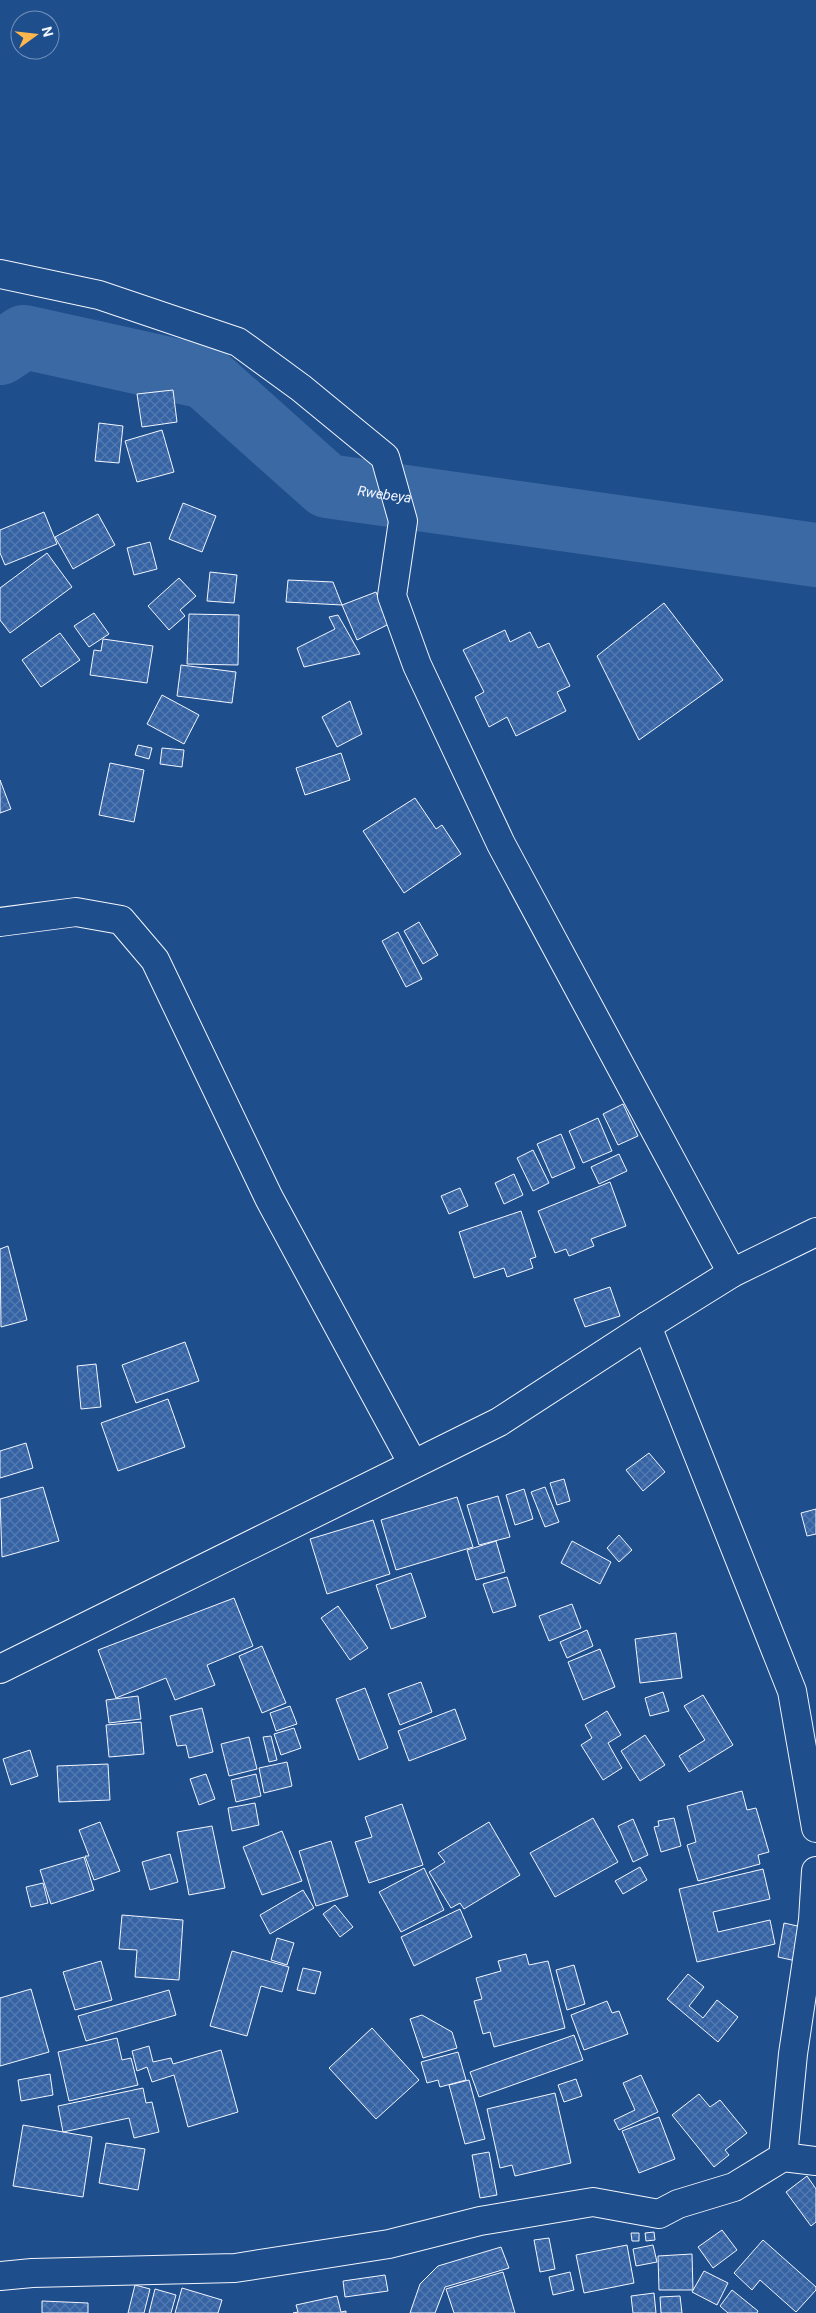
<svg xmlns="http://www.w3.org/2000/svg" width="816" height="2313" viewBox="0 0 816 2313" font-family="Roboto,sans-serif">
	<defs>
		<pattern id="building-cross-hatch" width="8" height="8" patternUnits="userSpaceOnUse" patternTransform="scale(1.25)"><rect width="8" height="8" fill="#3563a3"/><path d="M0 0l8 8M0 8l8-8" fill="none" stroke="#537ab1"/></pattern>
	</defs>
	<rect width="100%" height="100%" fill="#1f4e8c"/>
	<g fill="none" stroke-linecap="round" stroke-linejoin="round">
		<path stroke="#3b69a3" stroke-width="64" id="s1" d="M0 353 24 337 205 377 327 486 816 555"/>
	</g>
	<path fill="url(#building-cross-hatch)" stroke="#f2f6ff" d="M173 390 177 422 142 427 137 394Z
		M99 423 123 426 119 463 95 461Z
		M162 430 174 472 137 482 125 441Z
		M183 503 216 516 202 552 169 539Z
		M44 512 57 544 5 565 0 553V530Z
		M98 514 115 545 73 569 55 537Z
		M150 542 157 569 134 575 127 548Z
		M47 553 72 587 10 633 0 620V588Z
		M210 572 237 575 234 603 207 601Z
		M179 578 196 596 180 610 185 616 169 630 148 606Z
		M288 580 333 582 342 605 286 602Z
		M376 592 389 624 357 640 342 605Z
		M664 603 723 680 639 740 597 656Z
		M94 613 109 634 89 647 74 626Z
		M189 614 239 615 238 665 187 664Z
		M338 615 360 654 304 667 297 648 335 629 329 617Z
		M505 630 510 642 530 632 538 648 549 643 570 686 557 692 566 711 516 736 507 717 489 727 475 697 484 692 463 650Z
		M60 633 80 660 41 687 22 660Z
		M103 639 153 646 147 683 90 675 94 650 101 651Z
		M181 665 236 672 232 703 177 696Z
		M162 695 199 715 184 744 147 724Z
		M350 701 362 734 337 747 322 717Z
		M138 745 152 748 149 759 135 755Z
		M162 748 184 750 182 767 160 764Z
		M341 753 350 780 305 795 296 768Z
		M110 763 144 770 134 822 99 815Z
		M0 780 11 809 0 813Z
		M415 798 436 829 442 825 461 854 404 893 363 831Z
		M419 922 438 955 423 964 404 931Z
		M398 932 422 979 406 987 382 941Z
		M623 1104 638 1136 618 1145 603 1114Z
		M598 1118 612 1151 583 1163 569 1131Z
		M561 1134 575 1168 552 1178 537 1144Z
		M533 1150 549 1183 533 1191 517 1158Z
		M619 1154 627 1171 599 1184 591 1167Z
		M514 1174 523 1195 504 1204 495 1183Z
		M610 1182 626 1226 591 1239 594 1246 569 1256 566 1249 555 1253 538 1211Z
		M460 1188 468 1206 449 1214 441 1196Z
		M521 1211 536 1257 530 1259 533 1268 507 1277 504 1268 474 1278 459 1232Z
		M8 1246 27 1320 1 1327 0 1249Z
		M610 1287 620 1316 585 1327 574 1299Z
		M185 1342 199 1381 136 1403 122 1365Z
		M96 1364 101 1407 81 1409 77 1366Z
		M168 1399 185 1447 118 1471 101 1423Z
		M26 1443 33 1468 0 1478V1451Z
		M649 1453 665 1472 643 1491 626 1470Z
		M564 1479 570 1501 557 1505 550 1483Z
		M43 1487 59 1541 2 1557 0 1499Z
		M545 1487 559 1522 545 1527 531 1492Z
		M524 1489 533 1519 515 1525 506 1495Z
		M498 1496 510 1537 479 1545 467 1505Z
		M457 1497 473 1547 396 1570 381 1520Z
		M816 1509V1534L807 1536 801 1513Z
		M373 1520 390 1574 327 1594 310 1539Z
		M619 1535 632 1550 619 1562 607 1548Z
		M496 1541 505 1572 476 1580 467 1550Z
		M572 1541 611 1562 600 1584 561 1563Z
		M411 1573 426 1617 391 1629 376 1585Z
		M507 1577 516 1606 493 1613 483 1584Z
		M234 1598 253 1646 207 1665 215 1685 175 1700 166 1678 116 1698 98 1650Z
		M572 1604 581 1628 549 1641 539 1616Z
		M338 1606 368 1648 350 1660 321 1618Z
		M587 1630 593 1646 567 1658 560 1642Z
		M676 1633 682 1678 640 1683 635 1639Z
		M262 1646 286 1703 262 1713 239 1656Z
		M600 1649 615 1687 583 1700 568 1662Z
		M421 1682 432 1712 400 1725 388 1694Z
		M365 1688 388 1748 359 1760 336 1699Z
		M663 1692 669 1711 650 1716 645 1698Z
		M703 1695 733 1745 689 1772 679 1756 705 1740 684 1706Z
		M138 1696 141 1719 109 1723 106 1700Z
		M290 1706 297 1724 276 1731 270 1713Z
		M202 1708 213 1752 189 1758 186 1745 177 1746 170 1716Z
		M455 1709 466 1739 409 1761 398 1731Z
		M607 1711 621 1735 608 1743 622 1768 603 1780 581 1745 592 1738 585 1725Z
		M141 1722 144 1754 109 1757 106 1725Z
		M294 1728 301 1748 281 1755 274 1734Z
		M645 1735 665 1765 640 1781 621 1751Z
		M271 1736 277 1760 269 1762 263 1737Z
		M249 1737 257 1769 229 1776 221 1744Z
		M30 1750 38 1776 11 1785 3 1759Z
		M287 1762 292 1786 264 1793 259 1768Z
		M108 1764 110 1800 59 1802 57 1766Z
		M206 1774 215 1799 199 1805 190 1779Z
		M256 1774 261 1796 236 1802 231 1780Z
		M742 1791 747 1810 756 1808 769 1852 758 1855 760 1864 698 1881 687 1845 696 1842 687 1806Z
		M255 1803 259 1825 232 1831 228 1808Z
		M402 1804 423 1865 369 1883 355 1842 372 1837 365 1817Z
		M593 1818 618 1862 555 1897 530 1853Z
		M674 1818 681 1846 661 1852 654 1827 659 1826 658 1821Z
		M633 1819 648 1855 633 1862 618 1826Z
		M100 1822 120 1871 94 1880 85 1856H89L79 1830Z
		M489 1822 520 1875 464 1909 460 1903 451 1908 429 1872 445 1862 438 1853Z
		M212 1826 225 1888 189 1895 177 1832Z
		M282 1831 302 1881 262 1895 243 1847Z
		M331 1841 348 1896 316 1906 299 1851Z
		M170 1854 178 1882 150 1890 142 1862Z
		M84 1857 94 1890 51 1904 40 1870Z
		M640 1867 647 1880 623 1894 615 1881Z
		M424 1868 444 1910 401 1932 379 1892Z
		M763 1869 770 1899 713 1912 718 1932 770 1920 775 1944 697 1962 679 1889Z
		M43 1883 48 1903 31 1907 26 1887Z
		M303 1890 314 1908 270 1934 260 1915Z
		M335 1905 353 1927 340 1937 323 1914Z
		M460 1909 472 1937 414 1966 401 1937Z
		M122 1915 183 1920 179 1980 135 1977 137 1950 119 1949Z
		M784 1923 802 1927 796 1961 778 1957Z
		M277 1938 294 1943 287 1965 271 1960Z
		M232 1951 289 1967 282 1992 261 1986 247 2036 210 2026Z
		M526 1954 529 1965 548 1961 565 2028 494 2047 490 2032 483 2034 474 2001 482 1999 476 1978 501 1971 498 1961Z
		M101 1961 112 2000 75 2010 63 1972Z
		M574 1965 585 2004 567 2010 556 1970Z
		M303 1968 321 1972 315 1994 297 1990Z
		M688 1974 704 1987 689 2006 703 2018 717 2000 738 2017 718 2042 667 1999Z
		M31 1989 49 2052 0 2066V1998Z
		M169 1990 176 2015 86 2041 78 2016Z
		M607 2001 612 2013 619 2011 628 2034 584 2050 571 2015Z
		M422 2015 452 2032 457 2048 423 2058 410 2019Z
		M372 2028 419 2080 376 2119 329 2068Z
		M574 2035 583 2060 479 2097 470 2072Z
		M117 2038 122 2060 131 2058 138 2085 69 2101 58 2052Z
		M149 2046 153 2062 171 2058 173 2064 221 2050 238 2112 188 2127 174 2075 152 2082 147 2067 137 2071 132 2051Z
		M458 2052 466 2080 440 2087 438 2080 427 2083 421 2062Z
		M50 2074 53 2095 21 2101 18 2080Z
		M641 2075 658 2112 619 2130 614 2120 635 2110 623 2083Z
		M576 2079 582 2096 564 2102 558 2085Z
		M469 2080 485 2139 465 2144 449 2085Z
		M143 2088 146 2103 152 2102 159 2132 134 2138 129 2118 63 2132 58 2106Z
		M555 2093 571 2163 515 2176 512 2165 500 2168 487 2109Z
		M699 2094 710 2107 720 2100 747 2133 725 2150 729 2155 714 2167 672 2115Z
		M659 2117 675 2159 639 2173 622 2131Z
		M23 2125 92 2137 83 2197 13 2186Z
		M106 2143 145 2149 138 2190 99 2183Z
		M489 2152 497 2195 480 2198 472 2155Z
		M807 2176 816 2189V2222L811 2226 786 2192Z
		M722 2230 737 2250 713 2268 698 2247Z
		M654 2232 655 2240 646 2241 645 2233Z
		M631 2233H639V2241H632Z
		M549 2238 555 2269 540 2272 534 2240Z
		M763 2240 816 2287V2290L796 2312 760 2280 752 2290 734 2273Z
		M627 2245 634 2283 584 2293 576 2255Z
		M653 2245 657 2262 636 2266 633 2249Z
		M501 2247 509 2268 445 2287 435 2313H410L420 2284 438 2266Z
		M692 2254 693 2290H659L658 2256Z
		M704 2271 728 2283 717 2305 692 2292Z
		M503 2272 515 2313H454L446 2289Z
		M570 2272 574 2290 553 2295 549 2277Z
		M385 2275 388 2291 345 2297 343 2281Z
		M135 2285 150 2289 144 2313H128Z
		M182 2288 222 2300 218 2313H175Z
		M155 2289 176 2295 171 2313H149Z
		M732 2290 758 2311 757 2313H728L720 2306Z
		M654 2293 656 2313H633L631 2296Z
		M337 2296 341 2312 346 2311V2313H293L298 2312 296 2305Z
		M680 2296 682 2313H661L660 2297Z
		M42 2301 88 2303V2313H42Z"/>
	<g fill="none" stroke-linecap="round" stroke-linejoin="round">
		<defs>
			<path id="street" d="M0 274 99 295 238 342 301 388 385 457 403 521 392 596 417 665 501 844 732 1273
				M0 922 76 912 121 920 155 960 269 1198 413 1464
				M647 1326 792 1691 816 1828
				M783 2157 793 2054 813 1920 816 1871
				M0 2276 32 2273 235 2268 389 2244 480 2221 593 2202 659 2214 678 2204 734 2187 783 2157 816 2161"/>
			<path id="primary" d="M0 1669 499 1422 647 1326 732 1273 816 1232"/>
		</defs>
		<use href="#street" stroke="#f2f6ff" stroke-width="30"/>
		<use href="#primary" stroke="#f2f6ff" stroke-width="30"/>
		<use href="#street" stroke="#1f4e8c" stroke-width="28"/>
		<use href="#primary" stroke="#1f4e8c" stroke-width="28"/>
	</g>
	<g text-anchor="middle" stroke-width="4" stroke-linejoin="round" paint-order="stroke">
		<g font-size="14" font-style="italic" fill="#f2f6ff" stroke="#1f4e8c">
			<text dy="5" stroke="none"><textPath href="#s1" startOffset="436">Rwebeya</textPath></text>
		</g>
	</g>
	<g transform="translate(35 35) rotate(75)"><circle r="24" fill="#1f4e8c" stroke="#7391ba"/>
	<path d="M0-4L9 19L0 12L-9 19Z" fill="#ffb74d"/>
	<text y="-8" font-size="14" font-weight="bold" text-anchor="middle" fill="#f2f6ff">N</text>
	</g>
</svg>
